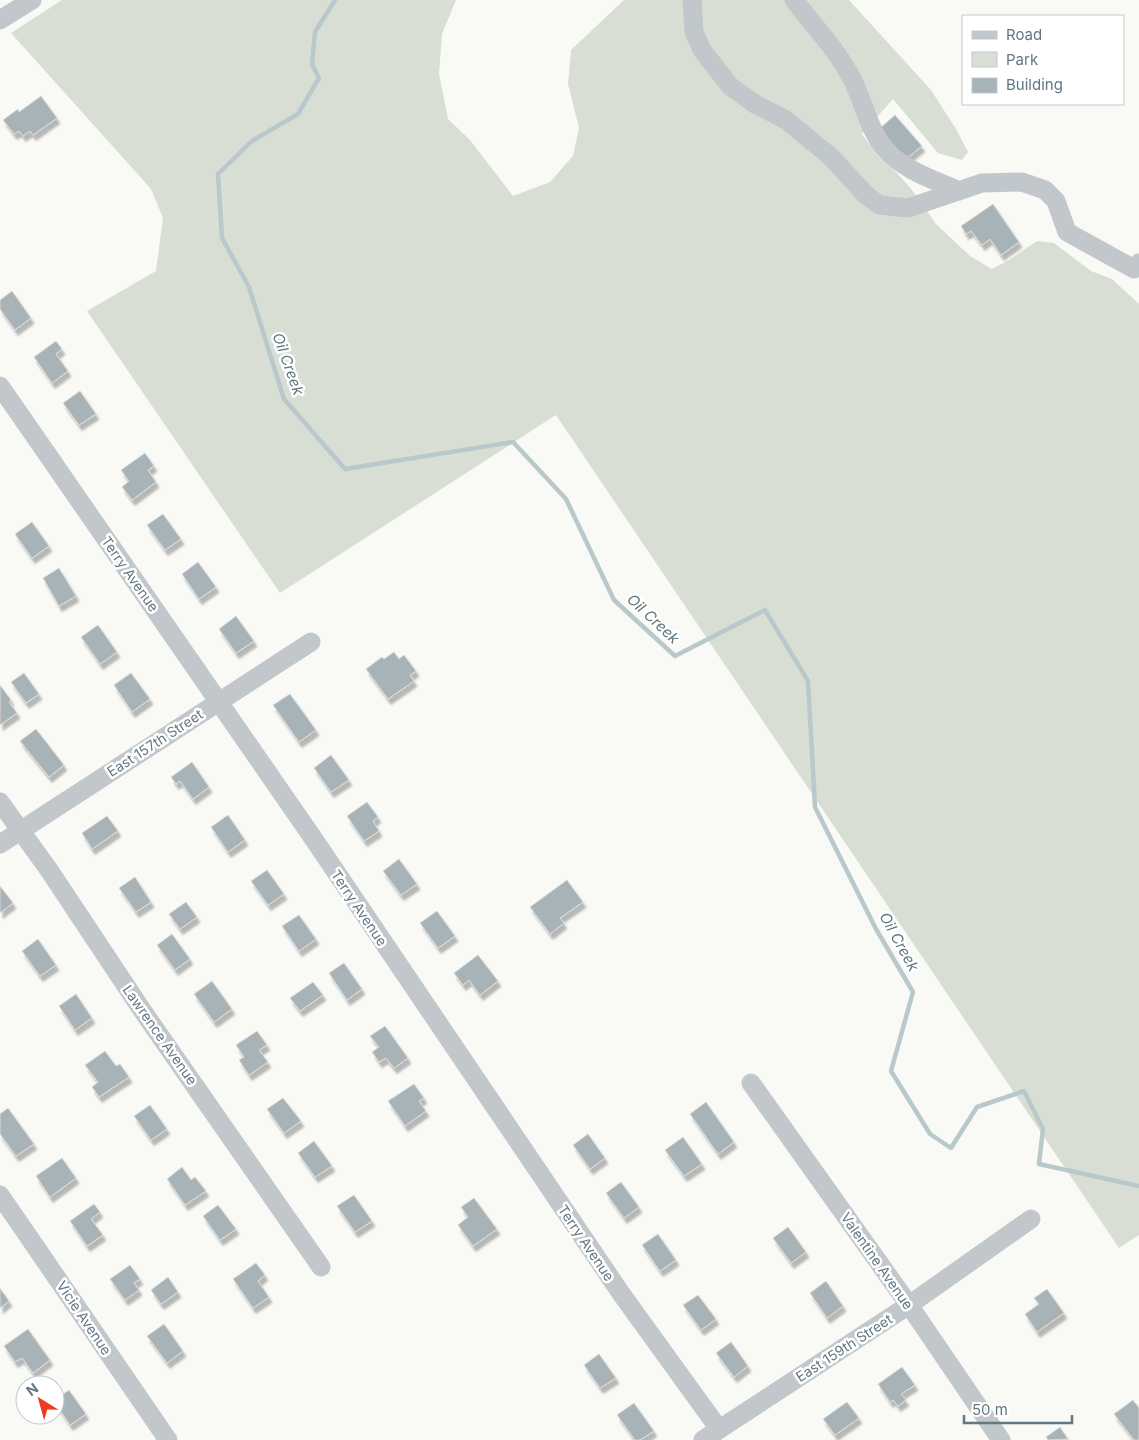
<svg xmlns="http://www.w3.org/2000/svg" width="1139" height="1440" viewBox="0 0 1139 1440" font-family="Inter,sans-serif">
	<defs>
		<filter id="shadow"><feDropShadow dx="3" dy="5.5" stdDeviation="1" flood-color="#0004"/></filter>
	</defs>
	<rect width="100%" height="100%" fill="#f9f9f6"/>
	<path fill="#d9ded5" d="M62 0H456L442 34 439 74 448 119 470 140 513 196 550 182 573 156 579 128 568 84 571 50 624 0H849L931 90 956 129 968 152 962 160 938 153 893 99 862 134 879 157 897 173 912 190 936 224 970 256 992 269 1009 260 1037 241 1054 243 1091 271 1112 279 1139 304V1235L1119 1248 556 415 280 593 87 311 156 271 163 218 151 189 11 33Z"/>
	<g fill="none" stroke-linecap="round" stroke-linejoin="round">
		<path stroke="#b8c8cb" stroke-width="4.5" d="M335 0 315 32 312 64 319 78 298 114 252 141 218 174 222 238 249 287 284 399 345 469 513 442 566 499 614 600 675 656 765 610 808 681 815 807 876 929 913 992 891 1071 930 1134 951 1148 977 1107 1024 1091 1043 1129 1039 1164 1139 1186"/>
	</g>
	<path fill="#a8b3b8" stroke="#dbdad8" filter="url(#shadow)" d="M41 96 57 118 33 135 30 131 23 136 19 131 14 134 3 120 18 109 19 112Z
		M895 115 922 146 905 160 879 129Z
		M993 204 1019 242 1001 255 990 239 982 245 971 231 966 234 961 226Z
		M12 291 31 318 15 330 0 309V300Z
		M56 341 62 349 56 354 68 371 52 383 34 357Z
		M80 391 96 414 79 425 63 403Z
		M145 453 154 466 148 470 156 482 132 500 122 487 129 481 121 470Z
		M163 514 181 539 165 550 147 525Z
		M32 522 49 546 32 558 15 534Z
		M198 562 216 587 199 599 182 574Z
		M59 568 76 596 59 606 43 578Z
		M236 616 254 641 236 653 219 629Z
		M98 625 117 652 100 664 81 637Z
		M394 652 399 659 404 655 416 671 410 675 414 681 388 699 366 669 382 657 384 659Z
		M24 673 39 694 26 703 11 682Z
		M131 673 150 699 132 712 114 685Z
		M0 685 11 700 9 702 17 713 0 725Z
		M290 694 316 730 299 742 273 705Z
		M36 729 64 765 49 777 20 741Z
		M331 755 349 780 331 792 314 768Z
		M192 762 209 787 193 799 180 781 176 784 171 777Z
		M367 802 378 817 373 821 379 831 364 841 347 816Z
		M228 815 245 840 228 852 211 827Z
		M107 816 118 831 92 849 82 833Z
		M399 859 417 884 401 895 383 871Z
		M267 870 284 894 268 905 251 881Z
		M135 877 151 902 136 912 119 888Z
		M567 880 583 902 560 918 564 923 550 934 530 907Z
		M0 886 13 903 0 913Z
		M186 902 197 917 180 929 169 914Z
		M437 911 455 936 438 948 420 923Z
		M299 915 316 939 299 951 282 926Z
		M172 934 190 959 175 970 157 945Z
		M38 939 56 965 40 976 22 951Z
		M478 955 498 981 480 995 469 980 463 985 454 973Z
		M344 963 362 989 347 1000 329 973Z
		M212 981 232 1009 214 1022 194 994Z
		M313 982 323 995 300 1011 290 998Z
		M76 994 92 1018 75 1030 59 1006Z
		M385 1026 408 1058 394 1068 386 1058 379 1062 372 1052 379 1047 370 1036Z
		M257 1031 267 1045 259 1050 268 1062 249 1075 239 1060 244 1057 236 1045Z
		M105 1051 116 1066 120 1064 129 1077 99 1097 92 1087 98 1082 85 1065Z
		M414 1084 424 1098 419 1101 426 1111 405 1126 388 1101Z
		M283 1098 301 1121 284 1133 267 1109Z
		M706 1102 734 1142 718 1154 690 1114Z
		M150 1105 167 1129 151 1140 134 1116Z
		M8 1108 34 1144 16 1156 0 1134V1114Z
		M588 1134 605 1158 590 1169 573 1145Z
		M683 1137 702 1164 684 1176 665 1150Z
		M314 1141 332 1166 315 1177 298 1153Z
		M62 1158 76 1178 50 1197 36 1176Z
		M182 1167 191 1180 195 1177 206 1191 185 1205 167 1179Z
		M621 1182 639 1207 624 1218 606 1193Z
		M354 1195 372 1221 355 1232 337 1206Z
		M474 1198 497 1229 473 1246 458 1225 468 1217 461 1207Z
		M94 1204 100 1212 91 1219 103 1235 87 1246 70 1221Z
		M218 1205 236 1229 220 1240 203 1216Z
		M788 1227 806 1252 791 1263 773 1238Z
		M658 1234 676 1260 660 1271 642 1245Z
		M256 1263 265 1275 258 1281 269 1297 253 1308 233 1279Z
		M130 1265 140 1279 134 1283 139 1290 125 1300 110 1279Z
		M168 1277 178 1292 161 1304 151 1290Z
		M826 1281 843 1306 827 1318 810 1293Z
		M0 1288 9 1301 0 1308Z
		M1047 1289 1064 1313 1037 1332 1025 1314 1039 1304 1034 1298Z
		M698 1295 716 1319 701 1330 683 1305Z
		M164 1324 183 1351 167 1363 147 1336Z
		M28 1329 50 1360 33 1373 22 1358 15 1362 4 1346Z
		M731 1342 748 1366 734 1377 716 1353Z
		M599 1354 616 1378 600 1388 584 1365Z
		M902 1367 915 1385 901 1394 906 1400 898 1406 893 1400 890 1402 878 1384Z
		M69 1390 86 1414 70 1425 55 1403V1400Z
		M1133 1400 1139 1408V1440H1134L1114 1414Z
		M847 1402 859 1418 835 1435 823 1419Z
		M634 1403 654 1431 640 1440H635L617 1415Z
		M1060 1427 1068 1439 1048 1440 1046 1437Z"/>
	<g fill="none" stroke-linecap="round" stroke-linejoin="round">
		<path stroke="#c1c7ca" stroke-width="19" d="M692 0 694 32 702 50 730 86 755 104 786 120 831 157 865 194 879 205 908 208 982 183 1022 182 1045 190 1056 201 1067 232 1134 269 1139 263
			M794 0C814 26 839 52 853 81 864 103 869 131 886 150 905 171 935 180 959 191
			M0 20 32 0
			M0 386 313 838 620 1292 719 1429
			M0 802 49 870 144 1013 321 1267
			M0 844 311 642
			M751 1083 909 1305 1001 1440
			M0 1195 168 1440
			M703 1440 909 1305 1031 1219"/>
	</g>
	<g text-anchor="middle" stroke-width="5" stroke-linejoin="round" paint-order="stroke">
		<g font-size="14" fill="#627883" stroke="#fff">
			<text transform="translate(130 574) rotate(55)" y="5">Terry Avenue</text>
			<text transform="translate(155 743) rotate(-33)" y="5">East 157th Street</text>
			<text transform="translate(359 908) rotate(56)" y="5">Terry Avenue</text>
			<text transform="translate(160 1035) rotate(55)" y="5">Lawrence Avenue</text>
			<text transform="translate(586 1243) rotate(56)" y="5">Terry Avenue</text>
			<text transform="translate(877 1261) rotate(55)" y="5">Valentine Avenue</text>
			<text transform="translate(84 1318) rotate(56)" y="5">Vicie Avenue</text>
			<text transform="translate(844 1348) rotate(-33)" y="5">East 159th Street</text>
		</g>
		<g font-size="15" font-style="italic" fill="#5d787d" stroke="#fff">
			<text transform="translate(288 364) rotate(70)" y="5">Oil Creek</text>
			<text transform="translate(653 619) rotate(43)" y="5">Oil Creek</text>
			<text transform="translate(899 942) rotate(61)" y="5">Oil Creek</text>
		</g>
	</g>
	<rect x="962" y="15" width="162" height="90" fill="#ffffff" stroke="#c0c9cd"/>
	<rect x="972" y="31" width="25" height="8" fill="#c1c7ca" stroke="#c0c9cd"/>
	<text x="1006" y="40" font-size="15" fill="#627883">Road</text>
	<rect x="972" y="52" width="25" height="15" fill="#d9ded5" stroke="#c0c9cd"/>
	<text x="1006" y="65" font-size="15" fill="#627883">Park</text>
	<rect x="972" y="78" width="25" height="15" fill="#a8b3b8" stroke="#c0c9cd"/>
	<text x="1006" y="90" font-size="15" fill="#627883">Building</text>
	<g transform="translate(40 1400) rotate(323)"><circle r="24" fill="#ffffff" stroke="#c0c9cd"/>
	<path d="M0-4L9 19L0 12L-9 19Z" fill="#ee3b21"/>
	<text y="-8" font-size="14" font-weight="bold" text-anchor="middle" fill="#627883">N</text>
	</g>
	<path d="M964 1415v8h108v-8" fill="none" stroke="#627883" stroke-width="2.5"/>
	<text x="972" y="1415" font-size="15" fill="#627883" stroke="#ffffff" stroke-width="4" paint-order="stroke">50 m</text>
</svg>
